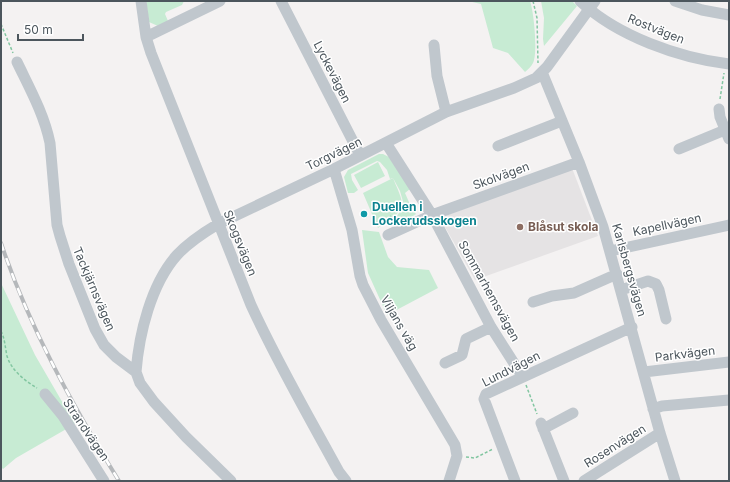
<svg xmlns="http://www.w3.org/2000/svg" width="730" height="482" viewBox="0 0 730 482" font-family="Inter,sans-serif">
	<rect width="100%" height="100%" fill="#f4f2f2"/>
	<path fill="#e5e3e4" d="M572 168 598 236 475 280 440 218Z"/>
	<path fill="#c7ebd3" d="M146 1H184L182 5 166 12 165 14 168 21 158 26 149 22Z
		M468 1H530C534 12 538 53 533 63 531 67 528 69 525 72L508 53 493 48 481 4Z
		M541 1H572L577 6 544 46 543 39 544 18Z
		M379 154H383L389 157 410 189 405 193 412 209 416 214 400 224 395 219 404 205 400 191 393 178 390 179 387 170 380 162 377 161 351 174 352 180 358 190 354 193H348L344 177 348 170Z
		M378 162 385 176 361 188 354 175Z
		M393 178C396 186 401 195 402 203 403 213 385 223 378 228L363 193Z
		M362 230 379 232 388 257 397 267 429 270 438 288 387 315 368 273Z
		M1 283 35 355 75 424 16 458 3 469 1 467Z"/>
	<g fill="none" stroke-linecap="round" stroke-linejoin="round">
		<path stroke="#82c6a1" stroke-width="1.5" stroke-dasharray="3 2" stroke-linecap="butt" d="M533 1 537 18 538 63
			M1 24 13 53
			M720 99 724 73
			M390 216 394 221
			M1 331C5 339 5 347 7 356 11 370 25 381 37 388
			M526 385 537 414
			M466 457 475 458 493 449"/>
		<path stroke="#c0c7cd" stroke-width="11" d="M141 1 146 37 151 53 251 305C277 362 309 417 339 472L346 481
			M281 1 360 155
			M580 1C617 36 679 58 729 64
			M675 1 702 10 729 15
			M146 37 220 1
			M434 45 437 76 446 112
			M17 62C30 89 44 114 50 143L57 225 60 236 69 264 95 329 104 345 116 357 136 372 140 383 154 402 186 437 231 481
			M542 72 579 162 603 227 660 433 675 481
			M719 109 720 117 729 139
			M386 143 432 215 491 327 522 376
			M498 146 562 121
			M679 149 725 130
			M334 169 352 230 360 276 363 285 381 320 455 445 457 456 449 481
			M388 235 432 215 579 162
			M610 251 729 225
			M621 290 648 281 656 284 659 290 666 319
			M533 302 552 296 574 293 617 274
			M445 363 462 355 466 339 491 327
			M136 372C139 334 151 284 177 255 189 242 203 233 218 224L334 169 446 112 514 88 536 78 547 67 595 1
			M644 372 729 362
			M45 394 63 416 104 481
			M653 409 662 406 729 400
			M541 423 564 481
			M543 429 573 413
			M515 481 484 399 486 394 632 327
			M584 481 660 433"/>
		<defs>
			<path id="rail" d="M1 243C29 327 73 406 119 481"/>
		</defs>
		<use href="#rail" stroke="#b5b8bb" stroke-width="4"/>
		<use href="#rail" stroke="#fff" stroke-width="2.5" stroke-dasharray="8" stroke-linecap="butt"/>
	</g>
	<circle fill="#0f9aa8" stroke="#fff" stroke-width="1.5" cx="364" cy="214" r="4"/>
	<circle fill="#8d6e63" stroke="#fff" stroke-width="1.5" cx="520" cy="227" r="4"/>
	<g text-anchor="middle" stroke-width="3" stroke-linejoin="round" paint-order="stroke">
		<g font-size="12" fill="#4c565d" stroke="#fff">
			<text transform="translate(656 29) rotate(22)" y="4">Rostvägen</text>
			<text transform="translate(332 72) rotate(63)" y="4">Lyckevägen</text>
			<text transform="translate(334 154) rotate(-26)" y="4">Torgvägen</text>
			<text transform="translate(501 176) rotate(-20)" y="4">Skolvägen</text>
			<text transform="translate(667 225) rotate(-12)" y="4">Kapellvägen</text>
			<text transform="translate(240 243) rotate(68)" y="4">Skogsvägen</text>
			<text transform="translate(629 270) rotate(74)" y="4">Karlsbergsvägen</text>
			<text transform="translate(94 289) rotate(67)" y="4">Tackjärnsvägen</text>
			<text transform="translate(489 291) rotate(61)" y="4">Sommarhemsvägen</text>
			<text transform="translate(399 323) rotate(60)" y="4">Viljans väg</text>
			<text transform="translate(685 354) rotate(-7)" y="4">Parkvägen</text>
			<text transform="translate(511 369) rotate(-27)" y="4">Lundvägen</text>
			<text transform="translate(86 430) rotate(56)" y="4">Strandvägen</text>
			<text transform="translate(615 446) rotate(-32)" y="4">Rosenvägen</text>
		</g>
		<g font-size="12" font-weight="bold" fill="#0d838f" stroke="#fff" text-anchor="start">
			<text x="372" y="211">Duellen i<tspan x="372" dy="14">Lockerudsskogen</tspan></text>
		</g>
		<g font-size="12" font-weight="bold" fill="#785e54" stroke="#fff" text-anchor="start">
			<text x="528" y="231">Blåsut skola</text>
		</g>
	</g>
	<rect width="730" height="482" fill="none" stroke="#4c565d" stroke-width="4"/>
	<path d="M18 34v6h65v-6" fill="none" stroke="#4c565d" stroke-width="2"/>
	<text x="24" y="34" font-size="12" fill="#4c565d" stroke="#ffffff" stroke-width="3" paint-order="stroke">50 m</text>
</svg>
